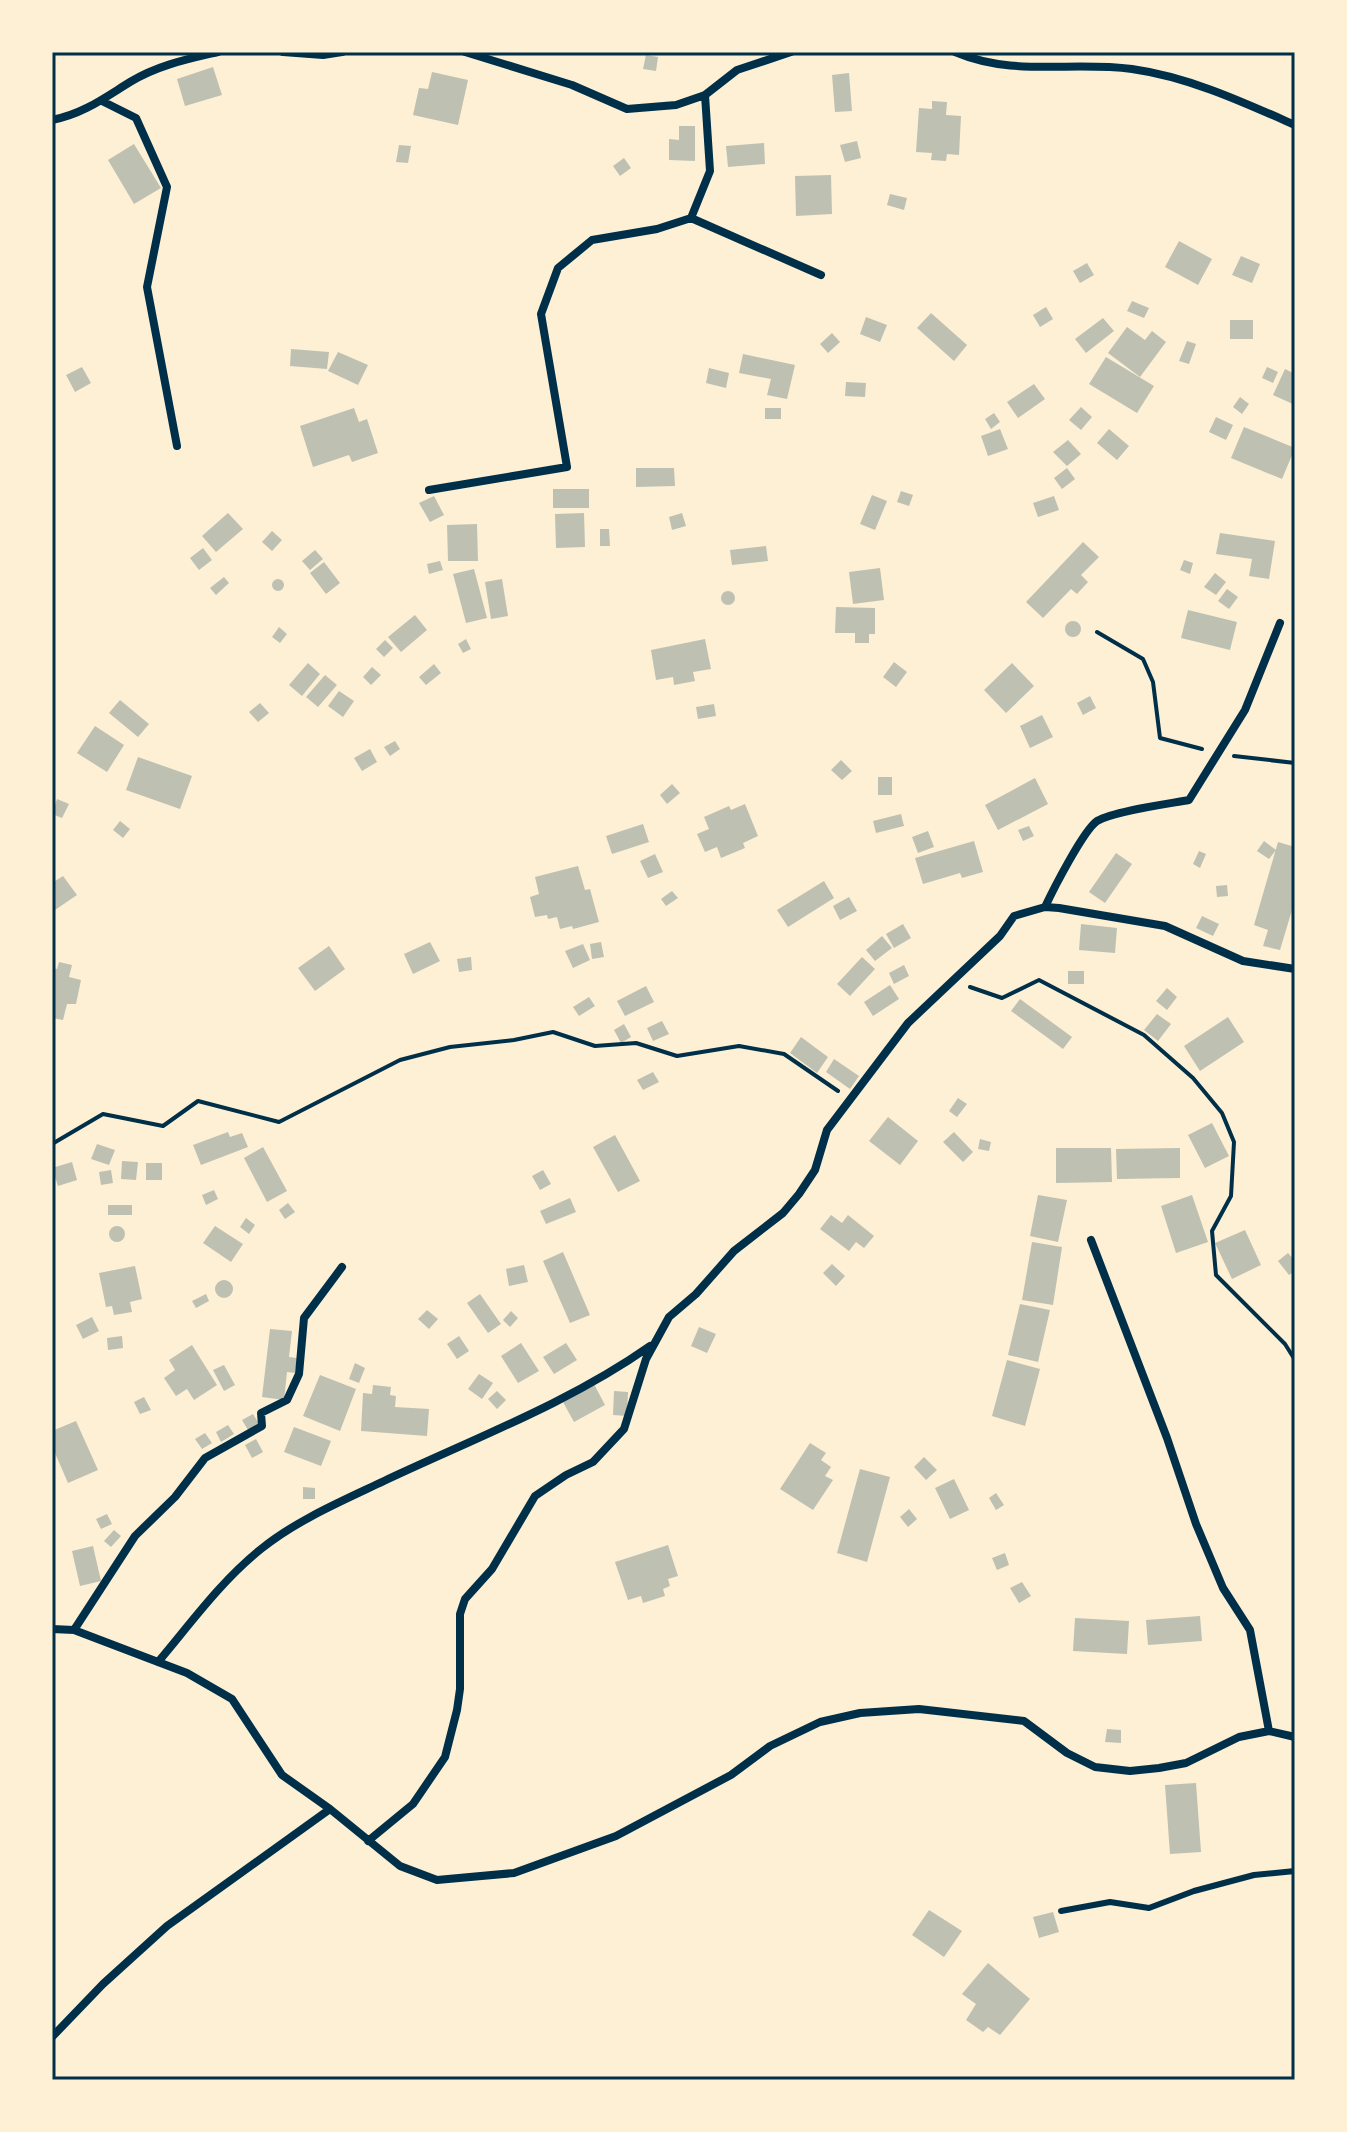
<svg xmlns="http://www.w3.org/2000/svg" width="1347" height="2132" viewBox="0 0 1347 2132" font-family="Signika,sans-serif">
	<rect width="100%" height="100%" fill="#fdf0d5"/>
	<path fill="#bec0b2" d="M646 55 658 57 656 71 643 69Z
		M213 67 222 95 185 106 177 79Z
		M432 72 468 80 458 125 413 115 419 88 428 89Z
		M849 73 852 111 835 112 832 75Z
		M932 101 947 102 946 115 961 116 959 155 947 154 946 161 931 160 932 153 916 152 919 108 932 109Z
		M679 126H695V161L669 160V139L679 140Z
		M857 141 861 158 845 162 840 145Z
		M764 143 765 164 728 167 726 146Z
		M134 144 161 188 134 204 108 160Z
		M399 145 411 146 408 163 396 162Z
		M624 158 631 168 620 176 613 166Z
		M831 175 832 214 796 216 795 176Z
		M890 194 907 198 904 210 887 205Z
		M1179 241 1212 259 1198 285 1165 267Z
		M1241 256 1260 264 1252 283 1232 275Z
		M1087 263 1094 275 1080 283 1073 271Z
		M1132 301 1149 308 1144 318 1127 311Z
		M1046 307 1053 319 1040 327 1033 315Z
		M931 313 967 345 954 361 917 328Z
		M866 317 887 325 880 342 860 334Z
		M1103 318 1114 331 1086 353 1075 339Z
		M1230 320H1253V339H1230Z
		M1127 327 1145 340 1152 331 1166 342 1140 377 1108 353Z
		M832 333 840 342 828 353 820 344Z
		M1187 341 1196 344 1189 364 1179 361Z
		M291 349 329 352 327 369 290 366Z
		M338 352 368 365 358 385 328 371Z
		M743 354 795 365 787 399 767 395 771 379 739 373Z
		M1106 357 1154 386 1137 413 1089 384Z
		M82 367 91 383 75 392 66 375Z
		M1267 367 1278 372 1273 383 1262 378Z
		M709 368 729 373 726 388 706 383Z
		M1285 369 1295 374V405L1273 395Z
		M846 382 866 383 865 397 845 396Z
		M1034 384 1045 399 1018 418 1007 402Z
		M1240 397 1249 404 1242 414 1233 407Z
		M1081 407 1092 417 1081 430 1069 420Z
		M354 408 359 422 367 419 378 453 352 462 349 455 313 467 300 426Z
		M765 408H781V419H765Z
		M994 413 1000 422 991 429 985 419Z
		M1216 417 1233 425 1226 440 1209 432Z
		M1244 427 1295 448 1282 479 1231 458Z
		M1000 429 1008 449 988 456 981 436Z
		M1109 429 1129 446 1117 460 1097 443Z
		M1068 440 1081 454 1067 466 1053 452Z
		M636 468H674L675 486 636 487Z
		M1067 468 1075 479 1062 489 1054 478Z
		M553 489H589V508H553Z
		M901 491 913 495 909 506 897 502Z
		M872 495 887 501 875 530 860 524Z
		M434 496 444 515 430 522 419 503Z
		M1054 496 1059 510 1038 517 1033 503Z
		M228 513 243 529 216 552 202 536Z
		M584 513 585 547 556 548 555 514Z
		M682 513 686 526 672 530 669 517Z
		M477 524 478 561H448L447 525Z
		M600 529H609L610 546H600Z
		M272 531 282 540 272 551 262 542Z
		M1220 533 1275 541 1269 579 1249 576 1252 559 1216 554Z
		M1083 542 1099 557 1081 575 1088 582 1077 594 1071 589 1043 618 1026 602Z
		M766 546 768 561 732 565 730 550Z
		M203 548 212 560 199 570 190 558Z
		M315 550 323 559 310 570 302 561Z
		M1184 560 1193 563 1190 574 1180 570Z
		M440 561 443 570 429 574 427 564Z
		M324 562 340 583 326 594 310 573Z
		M880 568 884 600 853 604 849 572Z
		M474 569 487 618 466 623 453 574Z
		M1215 573 1226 582 1216 595 1204 587Z
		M224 577 229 583 216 595 210 588Z
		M272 585a6 6 0 1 1 12 0a6 6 0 1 1-12 0Z
		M502 579 508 616 491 619 485 582Z
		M1227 589 1238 597 1229 609 1218 601Z
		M721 598a7 7 0 1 1 14 0a7 7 0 1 1-14 0Z
		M836 607 875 608V634H869V643H855V633H835Z
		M1188 610 1237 622 1230 650 1181 638Z
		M415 615 427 630 401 652 388 637Z
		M1065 629a8 8 0 1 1 16 0a8 8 0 1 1-16 0Z
		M279 627 287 634 280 643 272 637Z
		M466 639 471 649 463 653 458 644Z
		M705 639 711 669 693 672 695 681 674 685 673 677 656 680 651 650Z
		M385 640 393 648 384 657 376 649Z
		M894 662 907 672 896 687 883 677Z
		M308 663 320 674 302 696 289 685Z
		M1012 663 1034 686 1006 713 984 690Z
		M434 664 441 673 426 685 419 677Z
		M372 667 381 675 371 685 363 677Z
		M325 675 337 685 318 707 306 697Z
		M339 691 354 701 343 717 328 706Z
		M1090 696 1096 708 1083 715 1077 703Z
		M120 700 149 724 138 737 109 713Z
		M260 703 269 713 258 722 249 712Z
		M714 704 716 716 698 719 696 707Z
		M1042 715 1053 737 1030 748 1020 726Z
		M95 726 124 745 107 772 77 753Z
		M395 741 400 749 390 756 384 747Z
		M370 749 377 762 362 771 354 758Z
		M138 757 192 776 180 809 126 790Z
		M841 760 852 771 842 780 831 770Z
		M878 777H892V795H878Z
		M1035 778 1048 804 998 830 985 805Z
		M672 784 680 793 667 804 660 795Z
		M57 799 69 804 62 818 52 814Z
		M745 804 758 836 743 843 745 848 721 858 717 847 705 852 697 834 709 829 704 817 729 806 731 810Z
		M901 814 904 826 876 833 873 821Z
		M120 821 130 829 123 838 113 830Z
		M643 824 649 842 612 854 606 836Z
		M1029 826 1034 836 1023 841 1018 830Z
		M928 831 934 847 918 853 912 837Z
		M974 841 983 872 962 878 960 873 923 884 915 858Z
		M1264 841 1276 850 1269 859 1257 851Z
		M1278 842 1295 847V900L1280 950 1263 946 1268 930 1254 925Z
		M1199 851 1206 854 1200 868 1193 864Z
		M1116 853 1132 864 1105 903 1089 892Z
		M655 854 663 872 648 878 640 861Z
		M578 866 585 890 590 889 599 922 573 929 572 926 560 929 557 917 548 919 547 915 535 917 530 897 539 894 535 877Z
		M63 876 77 895 52 912V883Z
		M824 881 834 898 788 927 777 910Z
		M1227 885 1228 896 1217 897 1216 886Z
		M672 891 678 898 666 906 661 899Z
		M849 897 857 911 840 920 833 906Z
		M1202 916 1219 924 1213 936 1196 928Z
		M903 924 911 938 894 948 886 934Z
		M1081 924 1117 928 1115 953 1079 950Z
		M882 936 892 948 875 961 866 950Z
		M430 942 440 961 413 974 404 954Z
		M601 942 604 957 592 959 590 944Z
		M583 944 590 960 573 968 565 951Z
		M329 946 345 969 315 991 298 968Z
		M471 957 472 970 459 972 457 959Z
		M862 957 875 969 850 996 837 984Z
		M59 962 72 965 69 977 81 980 76 1004H67L63 1020 52 1018V968L57 969Z
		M904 965 909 976 894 984 889 973Z
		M1068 971H1084V984H1068Z
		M890 985 899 999 873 1016 864 1002Z
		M646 986 654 1002 625 1016 617 1001Z
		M1167 988 1177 997 1167 1010 1156 1001Z
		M589 997 595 1006 579 1016 573 1007Z
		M1020 999 1072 1037 1063 1049 1011 1011Z
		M1157 1014 1171 1024 1158 1041 1144 1030Z
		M1228 1017 1244 1042 1200 1071 1184 1046Z
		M662 1021 669 1034 653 1041 647 1028Z
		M624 1024 631 1037 621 1043 614 1030Z
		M801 1037 828 1057 817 1073 790 1053Z
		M834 1059 859 1076 850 1089 826 1072Z
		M653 1072 659 1082 643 1090 637 1080Z
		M958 1098 967 1104 957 1117 949 1111Z
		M888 1117 918 1141 900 1165 869 1141Z
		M1212 1123 1229 1156 1205 1168 1188 1135Z
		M228 1132 230 1137 242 1133 248 1147 201 1165 193 1145Z
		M954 1132 973 1152 963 1162 943 1142Z
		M615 1135 640 1181 618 1192 593 1147Z
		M980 1139 991 1142 989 1151 978 1149Z
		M97 1144 115 1150 109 1165 91 1159Z
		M263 1147 287 1191 267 1202 244 1158Z
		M1056 1148H1111L1112 1182 1056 1183Z
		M1180 1148V1178L1117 1179 1116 1149Z
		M122 1161 138 1162 136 1180 121 1179Z
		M72 1162 77 1180 58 1186 52 1168Z
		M146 1163H162V1180H146Z
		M111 1170 113 1183 101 1185 99 1172Z
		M543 1170 551 1184 540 1190 532 1176Z
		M214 1190 218 1199 206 1205 202 1195Z
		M1038 1195 1067 1200 1058 1242 1030 1236Z
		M1192 1195 1208 1242 1176 1253 1161 1206Z
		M570 1198 576 1212 546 1224 540 1211Z
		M288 1203 295 1212 285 1219 279 1210Z
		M108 1205H132V1215H108Z
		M831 1215 842 1223 848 1215 874 1236 864 1248 856 1242 849 1251 820 1229Z
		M246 1218 255 1225 249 1234 240 1227Z
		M109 1234a8 8 0 1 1 16 0a8 8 0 1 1-16 0Z
		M215 1226 243 1244 231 1262 203 1243Z
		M1245 1230 1261 1265 1232 1279 1215 1243Z
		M1032 1242 1062 1247 1053 1305 1022 1300Z
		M563 1252 590 1315 570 1323 543 1261Z
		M1288 1253 1295 1261V1271L1289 1275 1278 1261Z
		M832 1264 845 1276 836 1286 823 1273Z
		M524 1265 528 1282 509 1286 506 1269Z
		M135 1266 142 1299 130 1302 132 1312 114 1315 112 1306 106 1307 99 1273Z
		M215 1289a9 9 0 1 1 18 0a9 9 0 1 1-18 0Z
		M206 1294 209 1301 196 1308 192 1301Z
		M480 1294 501 1324 488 1333 467 1303Z
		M1020 1304 1050 1310 1038 1362 1008 1355Z
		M427 1310 438 1319 429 1329 418 1319Z
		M511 1311 518 1318 510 1327 503 1320Z
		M92 1317 99 1331 83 1339 76 1325Z
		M699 1327 716 1334 707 1353 691 1346Z
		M270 1329 292 1331 289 1357 297 1358 295 1373 287 1372 284 1400 262 1397Z
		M122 1336 123 1348 108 1350 107 1338Z
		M459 1336 469 1351 457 1359 447 1344Z
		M521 1343 539 1371 518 1383 501 1356Z
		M566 1343 577 1360 554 1374 543 1357Z
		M192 1345 217 1385 194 1400 187 1389 176 1396 164 1378 175 1370 169 1360Z
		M1007 1360 1040 1369 1025 1426 992 1416Z
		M355 1363 365 1368 359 1383 349 1379Z
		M224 1365 235 1385 224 1391 213 1370Z
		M479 1374 493 1383 482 1399 468 1389Z
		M320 1375 356 1389 340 1431 303 1416Z
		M594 1384 605 1405 574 1422 563 1402Z
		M373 1385 391 1387 390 1395 396 1396 395 1407 429 1409 427 1436 361 1431 363 1393 372 1394Z
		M497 1391 506 1400 497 1409 488 1399Z
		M614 1391 628 1392 627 1416 613 1415Z
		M144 1397 151 1410 140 1414 134 1402Z
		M253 1414 259 1424 248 1430 242 1420Z
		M76 1421 98 1470 68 1483 52 1446V1431Z
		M228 1425 234 1434 221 1442 216 1432Z
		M294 1427 331 1441 321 1466 284 1452Z
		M205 1433 212 1443 202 1449 195 1439Z
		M256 1439 263 1452 252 1458 245 1445Z
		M810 1443 826 1453 821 1460 831 1467 825 1476 833 1480 813 1510 780 1489Z
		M924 1457 937 1470 926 1480 914 1467Z
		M860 1469 890 1477 867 1562 837 1553Z
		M954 1479 969 1510 950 1519 935 1488Z
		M303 1487 315 1488V1499H303Z
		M996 1493 1004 1505 996 1510 989 1498Z
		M909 1509 917 1519 908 1527 900 1517Z
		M107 1514 112 1524 101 1529 96 1519Z
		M114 1530 121 1536 111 1547 104 1541Z
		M668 1545 678 1576 668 1579 670 1586 663 1589 665 1596 643 1603 641 1596 628 1600 615 1562Z
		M93 1546 101 1581 80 1586 72 1551Z
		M1005 1553 1009 1565 997 1570 992 1558Z
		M1022 1582 1031 1596 1019 1603 1010 1588Z
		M1200 1616 1202 1641 1148 1645 1146 1620Z
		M1075 1618 1129 1621 1127 1654 1073 1651Z
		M1107 1729 1121 1730V1743L1105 1742Z
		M1196 1783 1201 1852 1170 1854 1165 1785Z
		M929 1910 962 1931 944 1957 912 1935Z
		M1053 1912 1059 1932 1039 1938 1033 1917Z
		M988 1963 1030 1999 1000 2035 988 2027 983 2032 966 2020 976 2004 962 1994Z"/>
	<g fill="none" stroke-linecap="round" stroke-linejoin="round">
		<path stroke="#003049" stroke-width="4" d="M1097 632 1143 659 1153 682 1160 738 1202 749
			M1234 756 1295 763
			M970 987 1002 998 1039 980 1144 1035 1193 1078 1222 1113 1234 1142 1231 1196 1212 1231 1216 1275 1285 1344 1295 1360
			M52 1144 103 1114 163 1126 198 1101 279 1122 400 1060 450 1047 514 1040 553 1032 595 1046 636 1043 677 1056 739 1046 784 1054 838 1091"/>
		<path stroke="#003049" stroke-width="6" d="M1061 1911 1110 1902 1149 1908 1194 1891 1254 1875 1295 1871"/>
		<path stroke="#003049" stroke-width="8" d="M283 52 323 55 342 52
			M465 52 572 85 627 109 676 105 705 95 737 70 791 52
			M955 52C1014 77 1070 61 1132 69 1189 77 1243 102 1295 125
			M102 101 136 118 167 187 147 287 177 446
			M52 120C83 114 104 98 130 82 158 65 188 59 218 52
			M691 218 821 275
			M429 490 567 467 541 314 558 268 592 240 657 229 691 218 710 171 705 95
			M1045 907C1053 890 1083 831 1097 821 1114 811 1167 804 1189 800L1245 710 1280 623
			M1091 1240 1167 1438 1196 1524 1223 1588 1250 1630 1269 1731
			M52 1629 74 1630 187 1673 232 1699 282 1775 330 1809 400 1866 437 1880 514 1873 616 1836 731 1775 770 1746 820 1722 860 1713 919 1709 1024 1721 1067 1753 1095 1767 1130 1771 1159 1768 1186 1763 1239 1737 1269 1731 1295 1737
			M74 1630 135 1536 175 1497 205 1458 262 1426 261 1413 287 1400 299 1374 304 1318 342 1267
			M158 1662C191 1623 221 1581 261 1549 297 1520 342 1501 384 1481 473 1439 569 1403 650 1346
			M368 1841 413 1804 445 1757 457 1710 460 1689V1614L465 1599 492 1569 535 1496 566 1475 593 1462 624 1429 646 1359 669 1317 696 1294 734 1251 783 1213 799 1194 815 1170 827 1130 908 1023 1000 936 1014 916 1045 907 1059 908 1165 926 1243 961 1295 969
			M52 2037 103 1984 167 1926 330 1809"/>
	</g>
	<rect width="1347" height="2132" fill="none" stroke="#fdf0d5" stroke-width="108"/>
	<rect x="54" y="54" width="1239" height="2024" fill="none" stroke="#003049" stroke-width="3"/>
</svg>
